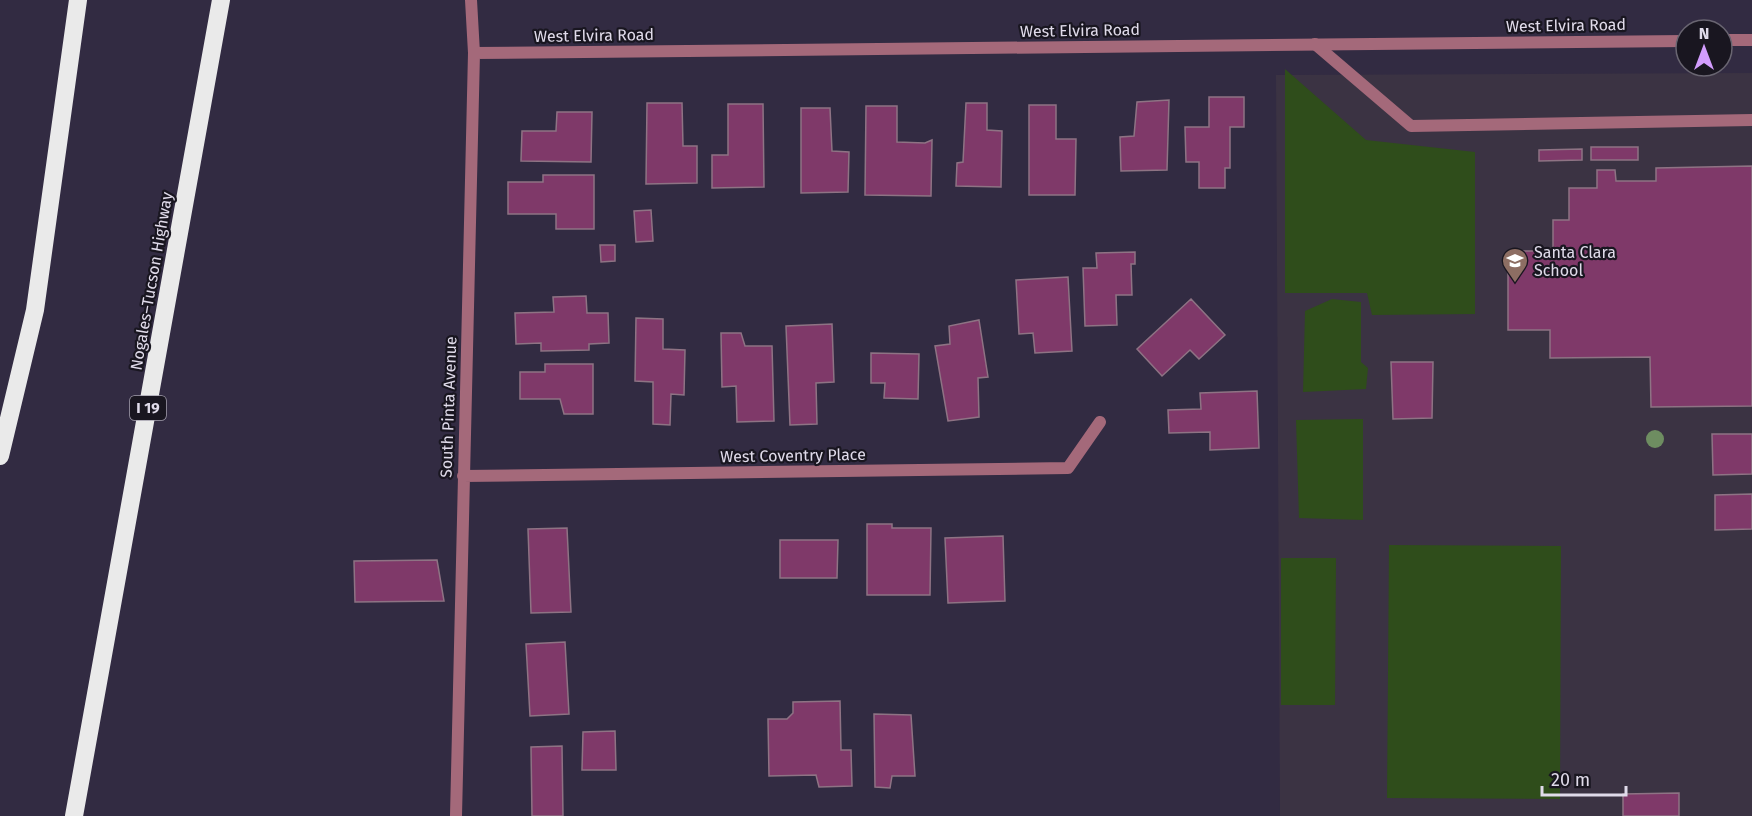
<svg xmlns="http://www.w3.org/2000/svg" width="1752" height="816" viewBox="0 0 1752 816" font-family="'Fira Sans',sans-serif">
	<rect width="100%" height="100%" fill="#322b42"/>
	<path fill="#3b3343" d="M1752 73V816H1280L1276 75Z"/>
	<path fill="#2f4d1b" d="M1285 69 1366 140 1475 152V314L1372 315 1367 293H1285Z
		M1332 299 1361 302V362L1368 368 1366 389 1303 392 1305 311Z
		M1363 419V520L1299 518 1296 420Z
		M1389 545 1561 546 1560 799 1387 798Z
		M1281 558H1336L1335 705H1281Z"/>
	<path fill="#7f3969" stroke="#8e7384" stroke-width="1.5" d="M1209 97H1244V127H1230V168H1225V188H1199V162H1186L1185 127H1209Z
		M1169 100 1167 170 1121 171 1120 137 1134 136 1137 102Z
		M647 103H682L683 146H697V183L646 184Z
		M966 103H987V130L1002 131 1001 187 956 186 957 163 963 162Z
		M728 104H763L764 187 712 188V155H728Z
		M1029 105H1056V139H1076L1075 195H1029Z
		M866 106H897V142L925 143 932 140 931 196 865 195Z
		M801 108H830L832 151 849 152 848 192 801 193Z
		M557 112H592L591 162 521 161 522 131H556Z
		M1591 147H1638V160H1591Z
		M1582 149V160L1539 161V150Z
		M1752 166V406L1651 407 1650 357 1550 358V330H1508V251H1553V220H1569V188H1597V170H1615L1616 181H1656V168Z
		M543 175H594V229H556V214H508V182H543Z
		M651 210 653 241 636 242 634 211Z
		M600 245H615V261L601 262Z
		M1135 252V264H1131L1132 295H1116L1117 325 1085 326 1083 268H1097L1096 253Z
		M1068 277 1072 351 1035 353 1033 333 1019 334 1016 280Z
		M586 296 587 313H608L609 343 589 344V350L541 351V343L516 344 515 313 554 312 553 297Z
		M1191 299 1225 335 1199 359 1190 350 1162 376 1137 349Z
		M636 318 663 319V349L685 350 684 395 671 394 670 425 653 424V382L635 381Z
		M979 320 988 377 978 378 979 417 948 421 935 346 950 344 949 326Z
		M832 324 834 382 816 383 817 424 790 425 786 326Z
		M721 333H741L745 346H772L774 421 737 422 736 386 722 387Z
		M871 353 919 354 918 399 884 398 885 383H871Z
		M1391 362H1433L1432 418 1393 419Z
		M545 364H593V414H564L560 399H520V372H545Z
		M1257 391 1259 448 1210 450V432L1169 433 1168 410 1201 409 1200 393Z
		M1712 434H1752V474L1713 475Z
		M1752 494V529L1715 530V495Z
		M867 524H892V528H931L930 595H867Z
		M567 528 571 612 531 613 528 529Z
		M1003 536 1005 601 948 603 945 538Z
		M780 540H838L837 578H780Z
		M437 560 444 601 355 602 354 561Z
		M565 642 569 714 530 716 526 644Z
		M840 701 841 750H851L852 786 819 787 816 775 769 776 768 719H787L793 713V702Z
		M874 714 911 715 915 776H892L890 788 875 787Z
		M615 731 616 770H582L583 732Z
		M562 746 563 816H532L531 747Z
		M1679 793V816H1623V794Z"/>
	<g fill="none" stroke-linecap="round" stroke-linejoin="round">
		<path stroke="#a4697a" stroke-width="12" d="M1315 44 1411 126 1752 120"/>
		<path stroke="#a4697a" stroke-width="12" d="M1722 40H1752
			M474 53 1686 41
			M463 476 1068 468 1100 422
			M456 816 474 53 471 0"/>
		<path stroke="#eaeaea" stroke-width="18" d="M0 456 35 310 78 0
			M74 816 221 0"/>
	</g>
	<circle fill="#6e8d61" cx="1655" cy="439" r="9"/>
	<defs>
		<symbol id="school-pin" viewBox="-11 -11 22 30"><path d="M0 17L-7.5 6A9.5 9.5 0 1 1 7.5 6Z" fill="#8d6e63" stroke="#191620"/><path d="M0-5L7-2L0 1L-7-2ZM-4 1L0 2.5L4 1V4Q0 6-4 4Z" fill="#fff"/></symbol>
	</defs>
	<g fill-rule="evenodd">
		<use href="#school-pin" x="1500" y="246" width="30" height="40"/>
	</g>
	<g text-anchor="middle" stroke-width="4.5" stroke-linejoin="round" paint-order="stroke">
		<rect fill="#191620" stroke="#a4a0ad" stroke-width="1.5" x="130" y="396" width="36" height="24" rx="4.5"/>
		<g font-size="15" font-weight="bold" fill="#e0dbea">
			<text x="148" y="413">I 19</text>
		</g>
		<g font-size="16" fill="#e0dbea" stroke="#191620">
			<text transform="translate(1566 25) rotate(-1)" y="6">West Elvira Road</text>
			<text transform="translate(1080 30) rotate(-1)" y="6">West Elvira Road</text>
			<text transform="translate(594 35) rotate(-1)" y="6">West Elvira Road</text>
			<text transform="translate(151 281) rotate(-80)" y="6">Nogales–Tucson Highway</text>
			<text transform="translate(448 407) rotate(-88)" y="6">South Pinta Avenue</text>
			<text transform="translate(793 455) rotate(-1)" y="6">West Coventry Place</text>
		</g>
		<g font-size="16" fill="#e0dbea" stroke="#191620" text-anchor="start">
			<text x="1534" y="258">Santa Clara<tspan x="1534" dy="18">School</tspan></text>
		</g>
	</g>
	<g transform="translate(1704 48)"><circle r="28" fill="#191620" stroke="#696571" stroke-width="1.5"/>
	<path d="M0-4.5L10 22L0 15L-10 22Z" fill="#d29cfd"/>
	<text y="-9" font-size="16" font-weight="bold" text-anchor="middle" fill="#e0dbea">N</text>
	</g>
	<path d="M1542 786v9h84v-9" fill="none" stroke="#e0dbea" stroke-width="3"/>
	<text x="1551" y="786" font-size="18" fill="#e0dbea" stroke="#191620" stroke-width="4.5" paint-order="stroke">20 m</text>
</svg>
